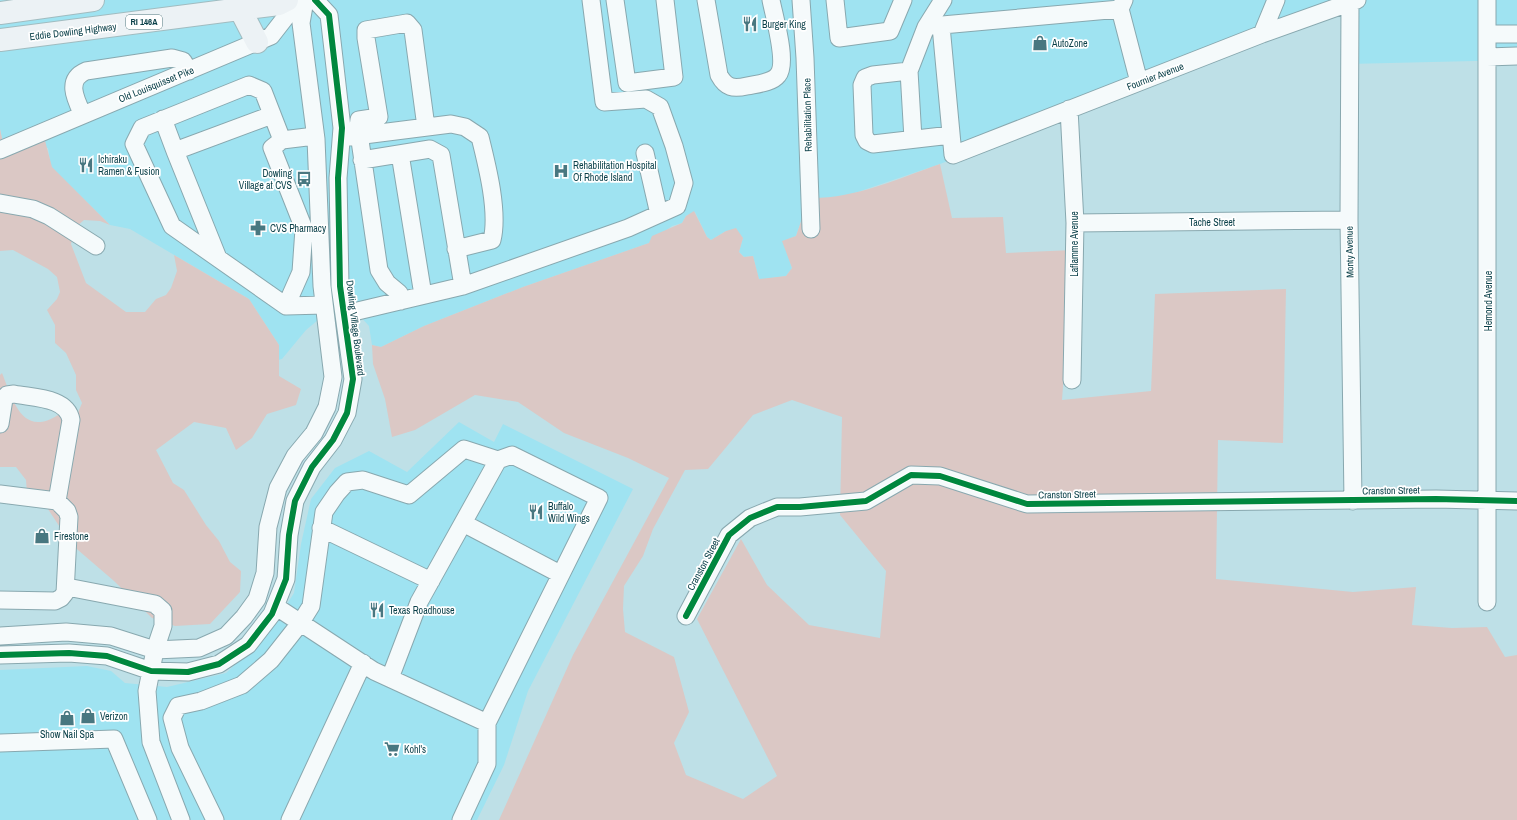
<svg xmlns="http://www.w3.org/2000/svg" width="1517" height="820" viewBox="0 0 1517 820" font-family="'Archivo Narrow',sans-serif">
	<rect width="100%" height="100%" fill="#bee0e7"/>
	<path fill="#9fe3f1" d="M0 0H1517V60L1348 64V7L940 164 849 195 829 198H809L796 236 783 241 792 268 786 276 759 280 753 256 744 257 739 252 743 238 726 231 711 240 707 237 695 212 686 216 682 223 672 226 649 243 523 287 424 326 381 347 372 345 369 326 359 315 336 311 324 315 306 330 282 359 278 360 279 345 249 299 130 229 110 225 51 167 48 148 3 143 0 129Z
		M459 422 494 442 503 424 633 489 528 691 504 765 477 820H0V670L87 666 111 671 125 683 167 687 226 673 268 634 294 593 301 544 311 499 335 468 369 451 407 472Z"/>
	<path fill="#dbc8c5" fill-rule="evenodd" d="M0 129 3 143 43 133 52 167 110 225 100 221 84 220 76 227 71 244 86 283 126 312H145L156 299 166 295 171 288 177 271 174 255 249 299 279 345V376L301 389 296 405 267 414 252 438 236 450 226 428 194 422 156 450 173 483 184 490 206 525 219 541 230 562 241 571 240 592 210 624 175 626 152 618 114 581 71 544 42 500 27 493 26 480 16 467H0V375L2 373C13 400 22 438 58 415L71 418 77 415 82 403 76 390V375L66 353 55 343V325L47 310 57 299 60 292 57 277 48 269 13 250 0 251Z
		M940 164 952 218 1003 217 1006 253 1073 250 1062 400 1151 391 1155 294 1286 289 1283 443 1218 440 1216 579 1353 592 1416 587 1412 625 1452 628 1487 627 1505 657 1517 655V820H499L573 655 669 478 628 458 564 433 518 402 475 395 415 430 392 437 385 399 373 364 372 345 381 347 424 326 523 287 649 243 652 236 682 223 686 216 694 211 707 237 711 240 726 231 736 228 743 238 739 252 744 257 753 256 759 279 786 276 792 268 782 241 796 236 809 198C854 199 897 179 940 164ZM792 400 842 417 840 515 886 571 880 638 809 625 767 585 741 539 697 619 777 776 743 799 686 775 674 743 689 712 674 657 625 632 623 609 624 586 643 556 653 529 685 470 708 469 753 415Z"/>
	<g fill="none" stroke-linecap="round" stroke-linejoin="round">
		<defs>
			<path id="minor" d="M615 0 627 83 674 77 665 0
				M706 0 719 75C726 88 733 89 747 86 756 84 772 83 778 75 788 63 774 16 771 0
				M801 0 805 58 811 229
				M835 0 839 38 890 31 903 0
				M943 0 926 27 909 71 873 75 865 78 862 85 864 135 867 141 873 144 951 135
				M1124 0 1120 9 1139 82
				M1487 0V602
				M1350 2 1349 220 1353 501
				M931 26 1120 9
				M941 26 953 155 1262 34 1357 0
				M1262 34 1276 0
				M1487 34H1517
				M1487 57 1517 56
				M909 71 913 139
				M1069 109 1075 223 1072 380
				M83 115C76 100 65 80 86 71L172 58 183 61 189 71
				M163 119 175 151
				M315 136 282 140 263 91 249 85 142 128 134 144 172 226 286 306 324 305
				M348 137 451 124 465 127 480 137C487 165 499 212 492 240L456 249
				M282 140 272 148 304 229 301 272 286 306
				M0 150 271 36 299 0
				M645 153 659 214
				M400 154 423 295
				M362 160 430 149 441 155 463 286
				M0 203 33 209 49 216 96 246
				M1075 223 1349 220
				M218 258 175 151 272 115
				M401 301 399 293 387 283 379 270 358 127 359 120 379 117 366 38V30L407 23 413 30 426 127
				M345 314 463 286 628 228 677 206 684 183 674 146 660 107 646 99 604 102 591 0
				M0 424 4 399 7 395 14 394C33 398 67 397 71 420L57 501 67 511 69 517 65 593 61 598 55 601 0 600
				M0 494 57 501
				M463 523 560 574
				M321 528 431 581
				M67 587 155 604 163 611V626L155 650 147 691 151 742 181 820
				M275 606 374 671 487 723V764L461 820
				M686 616 729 535 750 518 777 507H800L866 501 911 475 940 476 1027 504 1436 499 1517 501
				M0 636 66 632 111 636 155 650 199 648 226 636 244 617 257 599 265 573 268 527 278 488 295 456 314 433 327 407 333 377 322 286 316 139 301 23 305 0
				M0 655 69 653 107 656 151 671 188 672 219 664 248 645 272 614 286 579 289 535 295 501 312 467 333 440 347 413 353 379 340 286 338 178 342 128 329 15 315 0
				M487 723 599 498 512 455 498 460
				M0 743 114 739 148 820
				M215 820 180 748 172 718 178 706 201 701 242 685 271 660 301 622 311 606 324 512 337 493 347 482 363 480 409 495 464 449 498 460 419 602 390 678
				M290 820 363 663"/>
			<path id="major" d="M240 9 257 42
				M0 13 93 0
				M0 40 279 4 287 0"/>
		</defs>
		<use href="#minor" stroke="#88a8af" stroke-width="19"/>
		<use href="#major" stroke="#a1bcc0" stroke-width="24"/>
		<use href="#minor" stroke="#f5fafb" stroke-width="17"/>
		<use href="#major" stroke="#ecf2f5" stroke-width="22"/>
		<defs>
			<path id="cycleway" d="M686 616 729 535 750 518 777 507H800L866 501 911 475 940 476 1027 504 1436 499 1517 501
				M0 655 69 653 107 656 151 671 188 672 219 664 248 645 272 614 286 579 289 535 295 501 312 467 333 440 347 413 353 379 340 286 338 178 342 128 329 15 315 0"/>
		</defs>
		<use href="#cycleway" stroke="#fff" stroke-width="8"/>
		<use href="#cycleway" stroke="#00873e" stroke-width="6"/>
	</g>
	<defs>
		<symbol id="restaurant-bare" viewBox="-9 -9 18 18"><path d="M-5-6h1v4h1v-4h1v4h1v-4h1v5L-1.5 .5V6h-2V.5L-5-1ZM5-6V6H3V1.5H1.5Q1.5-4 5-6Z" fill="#487780" stroke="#fff" stroke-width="2.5" paint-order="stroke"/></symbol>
		<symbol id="shop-bare" viewBox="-9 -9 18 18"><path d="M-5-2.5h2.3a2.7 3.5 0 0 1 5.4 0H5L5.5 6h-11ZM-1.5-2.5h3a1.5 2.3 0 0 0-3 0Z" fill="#487780" stroke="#fff" stroke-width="2.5" paint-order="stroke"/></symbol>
		<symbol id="hospital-bare" viewBox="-9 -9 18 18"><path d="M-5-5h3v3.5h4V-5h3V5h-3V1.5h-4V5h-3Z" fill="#487780" stroke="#fff" stroke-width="2.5" paint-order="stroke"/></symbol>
		<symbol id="bus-bare" viewBox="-9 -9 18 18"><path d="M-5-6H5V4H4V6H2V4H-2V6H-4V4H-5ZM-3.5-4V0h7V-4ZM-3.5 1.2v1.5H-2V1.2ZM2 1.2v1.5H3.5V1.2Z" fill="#487780" stroke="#fff" stroke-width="2.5" paint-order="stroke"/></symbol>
		<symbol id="pharmacy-bare" viewBox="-9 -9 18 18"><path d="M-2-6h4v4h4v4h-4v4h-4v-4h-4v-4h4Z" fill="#487780" stroke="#fff" stroke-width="2.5" paint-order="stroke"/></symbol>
		<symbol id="supermarket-bare" viewBox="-9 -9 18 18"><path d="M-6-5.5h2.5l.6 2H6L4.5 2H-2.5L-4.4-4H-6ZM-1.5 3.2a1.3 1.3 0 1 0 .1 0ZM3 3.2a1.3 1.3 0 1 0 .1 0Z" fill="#487780" stroke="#fff" stroke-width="2.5" paint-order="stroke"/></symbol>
	</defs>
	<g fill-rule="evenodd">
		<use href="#restaurant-bare" x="739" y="13" width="22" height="22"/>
		<use href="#shop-bare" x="1029" y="32" width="22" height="22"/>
		<use href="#restaurant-bare" x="75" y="154" width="22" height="22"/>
		<use href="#hospital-bare" x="550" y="160" width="22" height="22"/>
		<use href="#bus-bare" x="293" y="168" width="22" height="22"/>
		<use href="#pharmacy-bare" x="247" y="217" width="22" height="22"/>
		<use href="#restaurant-bare" x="525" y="501" width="22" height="22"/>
		<use href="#shop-bare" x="31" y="525" width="22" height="22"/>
		<use href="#restaurant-bare" x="366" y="599" width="22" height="22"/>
		<use href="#shop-bare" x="77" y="705" width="22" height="22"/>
		<use href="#shop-bare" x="56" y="707" width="22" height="22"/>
		<use href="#supermarket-bare" x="381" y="738" width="22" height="22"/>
	</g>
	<g text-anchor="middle" stroke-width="3.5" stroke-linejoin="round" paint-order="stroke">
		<rect fill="#fff" stroke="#53797f" stroke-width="1" x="126" y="15" width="36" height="14" rx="3"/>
		<g font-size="9" font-weight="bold" fill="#093f48">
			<text x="144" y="25">RI 146A</text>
		</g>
		<g font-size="10" fill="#093f48" stroke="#fff" text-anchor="start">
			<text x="762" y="28">Burger King</text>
			<text x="1052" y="47">AutoZone</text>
			<text x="98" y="163">Ichiraku<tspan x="98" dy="12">Ramen &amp; Fusion</tspan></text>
			<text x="573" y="169">Rehabilitation Hospital<tspan x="573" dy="12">Of Rhode Island</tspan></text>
			<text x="292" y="177" text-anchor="end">Dowling<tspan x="292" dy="12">Village at CVS</tspan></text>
			<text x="270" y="232">CVS Pharmacy</text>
			<text x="548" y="510">Buffalo<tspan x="548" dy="12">Wild Wings</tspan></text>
			<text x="54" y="540">Firestone</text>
			<text x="389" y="614">Texas Roadhouse</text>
			<text x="100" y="720">Verizon</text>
			<text x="67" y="738" text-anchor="middle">Show Nail Spa</text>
			<text x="404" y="753">Kohl's</text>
		</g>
		<g font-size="10" fill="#093f48" stroke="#fff">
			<text transform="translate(73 31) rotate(-7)" y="4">Eddie Dowling Highway</text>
			<text transform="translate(1155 76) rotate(-21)" y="4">Fournier Avenue</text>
			<text transform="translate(156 84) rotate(-22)" y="4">Old Louisquisset Pike</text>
			<text transform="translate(807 115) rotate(-91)" y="4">Rehabilitation Place</text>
			<text x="1212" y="226">Tache Street</text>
			<text transform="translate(1074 244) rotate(-90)" y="4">Laflamme Avenue</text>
			<text transform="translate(1349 252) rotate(-91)" y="4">Monty Avenue</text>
			<text transform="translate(1488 301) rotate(-90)" y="4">Hemond Avenue</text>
			<text transform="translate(356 328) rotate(83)" y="4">Dowling Village Boulevard</text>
			<text transform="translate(1391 490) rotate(-1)" y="4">Cranston Street</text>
			<text transform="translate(1067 494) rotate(-1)" y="4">Cranston Street</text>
			<text transform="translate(703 564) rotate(-62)" y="4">Cranston Street</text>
		</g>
	</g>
</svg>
